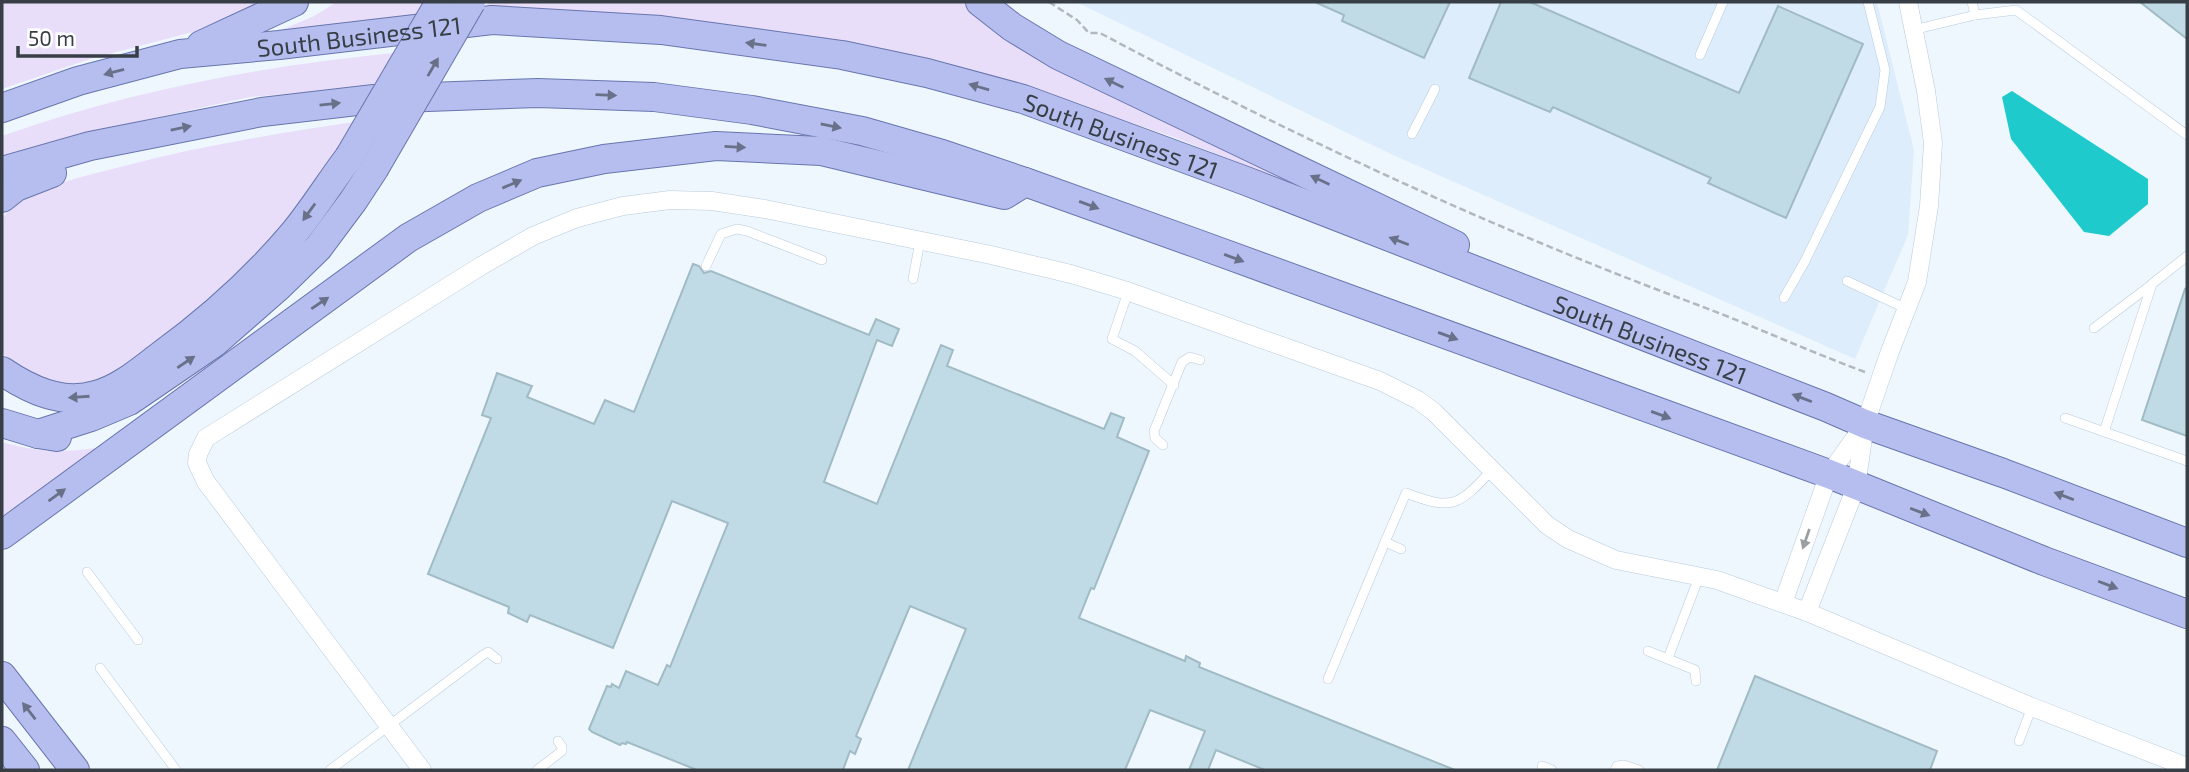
<svg xmlns="http://www.w3.org/2000/svg" width="2189" height="772" viewBox="0 0 2189 772" font-family="'Exo 2',sans-serif">
	<style>
		.built { fill: #deedfb }
		.grass { fill: #e8defa }
		.water { fill: #1fcacc }
		.building { fill: #c0dbe5; stroke: #a1bbc5; stroke-width: 2 }
		.lines { fill: none; stroke-linecap: round; stroke-linejoin: round }
		.service-casing { stroke: #b8cadc; stroke-width: 10 }
		.minor-casing { stroke: #b8cadc; stroke-width: 19 }
		.primary-casing { stroke: #6875ad; stroke-width: 30 }
		.path { stroke: #b1b8bf; stroke-width: 2.5; stroke-dasharray: 7 3.5; stroke-linecap: butt }
		.service { stroke: #fff; stroke-width: 9 }
		.minor { stroke: #fff; stroke-width: 18 }
		.primary { stroke: #b5beef; stroke-width: 28 }
		.primary-bridge-casing { stroke: #6875ad; stroke-width: 30; stroke-linecap: butt }
		.primary-bridge { stroke: #b5beef; stroke-width: 28 }
		.oneway { fill: #697189 }
		.oneway2 { fill: #9b9ea2 }
		.labels { text-anchor: middle; dominant-baseline: central; stroke-width: 6; stroke-linejoin: round; paint-order: stroke }
		.street-label { font-size: 24px; fill: #373e45; stroke: #fff }
	</style>
	<rect width="100%" height="100%" fill="#eff7fe"/>
	<path class="built" d="M1076,2H1877L1914,150L1908,235L1855,359L1393,155Z"/>
	<g class="grass">
		<path d="M2,2H282L242,19L90,59L2,89Z"/>
		<path d="M337,2H434L425,15L263,38L314,16Z"/>
		<path d="M489,2H972L1318,194L1176,138L1023,86L938,60L818,38L486,7Z"/>
		<path d="M403,52L386,83L346,89L250,97L122,125L2,158V136C131,90 267,65 403,52Z"/>
		<path d="M367,120L297,225L116,382L65,389L16,370L2,352V218C11,209 20,200 31,195C60,181 93,174 124,166C204,145 285,132 367,120Z"/>
		<path d="M2,442C47,455 74,452 120,444L2,521Z"/>
	</g>
	<path class="water" d="M2012,91L2148,179V204L2109,236L2084,232L2011,139L2002,97Z"/>
	<g class="building">
		<path d="M1315,2H1450L1424,58L1342,21L1344,15Z"/>
		<path d="M1501,2H1530L1739,93L1778,6L1863,44L1786,218L1708,183L1711,178L1553,107L1550,112L1469,78Z"/>
		<path d="M2140,2H2187V39Z"/>
		<path d="M693,264L699,266L704,273L711,271L869,335L876,319L899,329L892,346L877,340L824,482L877,504L941,345L953,350L947,366L1104,429L1111,413L1124,418L1117,437L1149,451L1094,589L1091,588L1079,618L1185,661L1186,656L1200,663L1199,667L1455,770H1265L1216,750L1208,770H1189L1205,731L1150,710L1125,770H908L966,629L910,606L856,736L861,739L855,754L850,751L843,770H697L627,742L626,744L622,743L620,745L592,732L589,729L607,686L611,687L612,684L619,688L626,671L658,685L667,665L670,667L728,523L672,501L613,648L530,615L527,622L508,613L509,607L428,574L491,418L482,415L497,373L532,386L527,397L594,424L605,400L634,412Z"/>
		<path d="M2185,289L2187,290V436L2142,420Z"/>
		<path d="M1755,676L1937,751L1930,770H1717Z"/>
	</g>
	<g class="lines">
		<defs>
			<g id="service">
				<path d="M1972,2L1975,15"/>
				<path d="M1913,30L1975,15L2016,10L2187,135"/>
				<path d="M1700,55L1723,2"/>
				<path d="M1412,134L1435,89"/>
				<path d="M706,266L721,234L737,229L747,231L822,260"/>
				<path d="M913,279L920,241"/>
				<path d="M1847,281L1907,309"/>
				<path d="M1128,292L1112,339L1135,351L1174,385"/>
				<path d="M1784,298L1805,261L1880,107L1885,70L1868,2"/>
				<path d="M2094,328L2151,285"/>
				<path d="M2065,418L2187,461"/>
				<path d="M2104,432L2152,284L2187,256"/>
				<path d="M1163,445L1155,438L1154,431L1182,362L1190,357L1200,360"/>
				<path d="M1401,549L1385,542L1406,493C1453,511 1458,506 1492,470"/>
				<path d="M87,572L138,640"/>
				<path d="M1648,651L1695,670L1696,681"/>
				<path d="M1668,658L1699,577"/>
				<path d="M100,668L176,770"/>
				<path d="M1328,679L1385,542"/>
				<path d="M2019,741L2032,707"/>
				<path d="M1542,766L1552,770"/>
				<path d="M330,770L483,655L488,652L497,659"/>
				<path d="M537,770L562,751V747L558,741"/>
				<path d="M1615,770L1617,766L1624,765L1639,770"/>
			</g>
			<g id="minor">
				<path d="M1783,603L1829,474L1863,427"/>
				<path d="M1807,612L1856,487L1865,424L1889,354L1917,282L1929,206L1933,143L1926,91L1908,2"/>
				<path d="M422,770L206,482L197,463L198,454L206,438L481,266L533,236L577,218L623,206L670,200L712,201L765,209L991,255L1071,274L1124,290L1380,381L1418,400L1434,412L1547,525L1568,539L1616,560L1717,580L1807,612L2032,707L2187,767"/>
			</g>
			<g id="primary">
				<path d="M980,2L1012,27L1058,55L1455,245"/>
				<path d="M201,45L294,2"/>
				<path id="s1" d="M2,108L78,81L180,54L279,45L492,20L661,30L842,55L927,73L1023,99L1246,181L1826,407L1865,424L2003,473L2187,543"/>
				<path d="M2,171L90,146L262,112L374,99L538,93L654,97L752,110L862,131L942,154L1025,182L1198,244L1829,474L2044,561L2187,614"/>
				<path d="M2,198L16,187L52,173"/>
				<path d="M2,371C30,390 62,405 96,395C121,388 140,371 160,356C208,321 254,280 293,234C313,210 330,182 349,157"/>
				<path d="M2,423L38,434L57,437"/>
				<path d="M38,434L91,417L129,401L214,343L278,287L318,248L353,201L374,169"/>
				<path d="M2,535L408,238L478,198L537,173L604,159L716,146L821,151L1004,195L1025,182"/>
				<path d="M2,676L75,770"/>
				<path d="M2,741L25,770"/>
			</g>
		</defs>
		<use href="#service" class="service-casing"/>
		<use href="#minor" class="minor-casing"/>
		<use href="#primary" class="primary-casing"/>
		<path class="path" d="M1049,2L1077,20L1089,33H1100C1293,136 1493,229 1698,305C1754,326 1808,351 1865,372"/>
		<use href="#service" class="service"/>
		<use href="#minor" class="minor"/>
		<use href="#primary" class="primary"/>
		<defs>
			<g id="primary-bridge">
				<path d="M349,157L440,2"/>
				<path d="M374,169L471,2"/>
			</g>
		</defs>
		<use href="#primary-bridge" class="primary-bridge-casing"/>
		<use href="#primary-bridge" class="primary-bridge"/>
	</g>
	<defs><path id="oneway-solid" d="M-6-.8H1V-3.2L6.5 0L1 3.2V.8H-6Z" transform="scale(1.75)"/></defs>
	<g class="oneway">
		<use href="#oneway-solid" transform="translate(756 44) rotate(-172)"/>
		<use href="#oneway-solid" transform="translate(433 67) rotate(-60)"/>
		<use href="#oneway-solid" transform="translate(114 72) rotate(165)"/>
		<use href="#oneway-solid" transform="translate(1114 83) rotate(-154)"/>
		<use href="#oneway-solid" transform="translate(979 87) rotate(-164)"/>
		<use href="#oneway-solid" transform="translate(606 95) rotate(2)"/>
		<use href="#oneway-solid" transform="translate(330 104) rotate(-6)"/>
		<use href="#oneway-solid" transform="translate(831 126) rotate(11)"/>
		<use href="#oneway-solid" transform="translate(181 128) rotate(-11)"/>
		<use href="#oneway-solid" transform="translate(735 147) rotate(3)"/>
		<use href="#oneway-solid" transform="translate(1320 180) rotate(-155)"/>
		<use href="#oneway-solid" transform="translate(512 184) rotate(-23)"/>
		<use href="#oneway-solid" transform="translate(1089 205) rotate(20)"/>
		<use href="#oneway-solid" transform="translate(309 212) rotate(126)"/>
		<use href="#oneway-solid" transform="translate(1399 241) rotate(-159)"/>
		<use href="#oneway-solid" transform="translate(1234 258) rotate(20)"/>
		<use href="#oneway-solid" transform="translate(320 303) rotate(-34)"/>
		<use href="#oneway-solid" transform="translate(1448 336) rotate(20)"/>
		<use href="#oneway-solid" transform="translate(186 362) rotate(-34)"/>
		<use href="#oneway-solid" transform="translate(79 397) rotate(176)"/>
		<use href="#oneway-solid" transform="translate(1802 398) rotate(-159)"/>
		<use href="#oneway-solid" transform="translate(1661 415) rotate(20)"/>
		<use href="#oneway-solid" transform="translate(57 495) rotate(-36)"/>
		<use href="#oneway-solid" transform="translate(2064 496) rotate(-159)"/>
		<use href="#oneway-solid" transform="translate(1920 512) rotate(21)"/>
		<use href="#oneway-solid" transform="translate(2108 585) rotate(21)"/>
		<use href="#oneway-solid" transform="translate(29 711) rotate(-128)"/>
	</g>
	<use class="oneway2" href="#oneway-solid" transform="translate(1806 539) rotate(109)"/>
	<g class="labels">
		<g class="street-label">
			<text stroke="none"><textPath href="#s1" startOffset="366">South Business 121</textPath></text>
			<text stroke="none"><textPath href="#s1" startOffset="1143">South Business 121</textPath></text>
			<text stroke="none"><textPath href="#s1" startOffset="1710">South Business 121</textPath></text>
		</g>
	</g>
	<rect width="2189" height="772" fill="none" stroke="#373e45" stroke-width="7"/>
	<path d="M18 46v10h119v-10" fill="none" stroke="#373e45" stroke-width="3.5"/>
	<text x="28" y="46" font-size="21" fill="#373e45" stroke="#ffffff" stroke-width="5" paint-order="stroke">50 m</text>
</svg>
